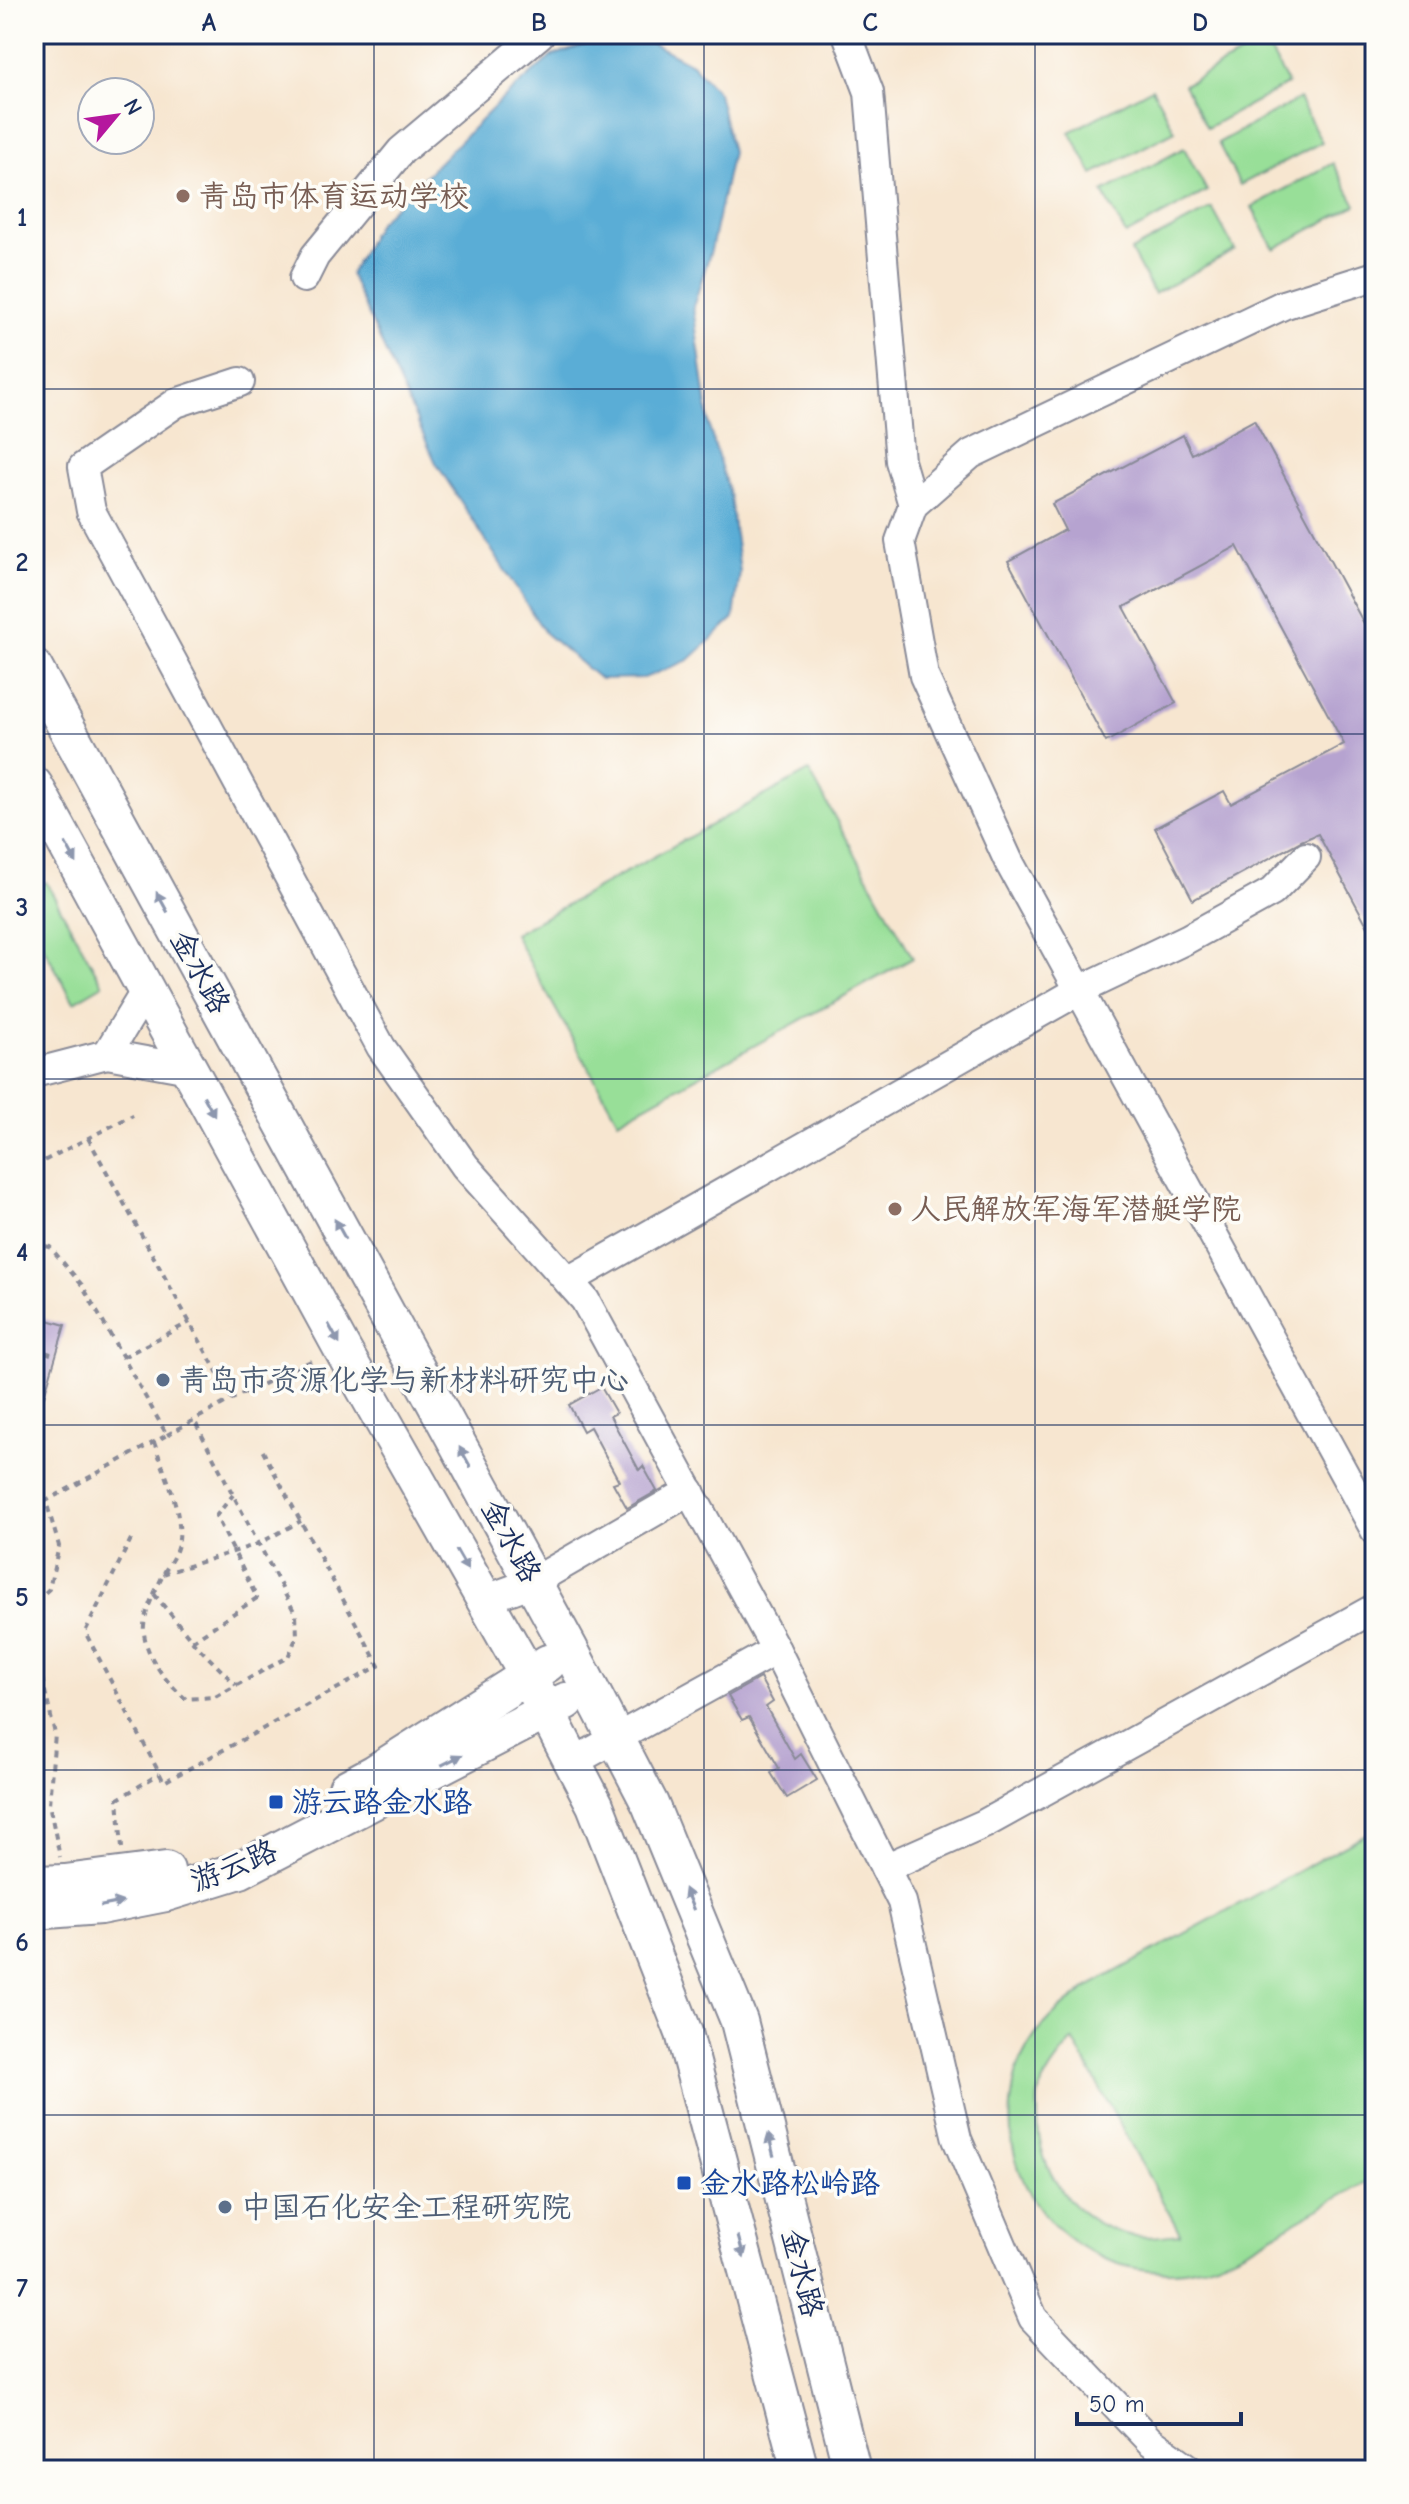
<svg xmlns="http://www.w3.org/2000/svg" width="1409" height="2504" viewBox="0 0 1409 2504" font-family="'Comic Neue','LXGW WenKai TC',sans-serif">
	<style>
		.green { fill: #98df98; stroke: #5a877b; stroke-width: 2; fill-rule: evenodd }
		.water { fill: #5aadd6; stroke: #3a6e9a; stroke-width: 2 }
		.building { fill: #b6a3d0 }
		.lines { fill: none; stroke-linecap: round; stroke-linejoin: round }
		.minor-casing { stroke: #898a97; stroke-width: 32 }
		.major-casing { stroke: #898a97; stroke-width: 40 }
		.path { stroke: #898a97; stroke-width: 4; stroke-dasharray: 6 6; stroke-linecap: butt }
		.minor { stroke: #fff; stroke-width: 28 }
		.major { stroke: #fff; stroke-width: 36 }
		.oneway { fill: #8d97ae }
		.grid { fill: none; stroke: #1b2f5e; stroke-width: 2; stroke-opacity: 0.55 }
		.education-dot { fill: #8d6e63; stroke: #fdfcf7; stroke-width: 3 }
		.service-dot { fill: #5c6f8a; stroke: #fdfcf7; stroke-width: 3 }
		.transit-dot { fill: #1a4fb4; stroke: #fdfcf7; stroke-width: 3 }
		.labels { text-anchor: middle; dominant-baseline: central; stroke-width: 7; stroke-linejoin: round; paint-order: stroke }
		.education-label { font-size: 30px; fill: #785e54; stroke: #fdfcf7; text-anchor: start }
		.street-label { font-size: 30px; fill: #1b2f5e; stroke: #fdfcf7 }
		.service-label { font-size: 30px; fill: #4e5e75; stroke: #fdfcf7; text-anchor: start }
		.transit-label { font-size: 30px; fill: #164399; stroke: #fdfcf7; text-anchor: start }
		.neatline { fill: none; stroke: #1b2f5e; stroke-width: 3 }
		.grid-label { font-size: 26px; text-anchor: middle; font-weight: bold; fill: #1b2f5e }
	</style>
	<rect width="100%" height="100%" fill="#fdfcf7"/>
	<filter id="ink" filterUnits="userSpaceOnUse"><feTurbulence type="fractalNoise" baseFrequency=".0125" numOctaves="2"/><feDisplacementMap in="SourceGraphic" scale="16" xChannelSelector="R" yChannelSelector="G"/><feConvolveMatrix kernelMatrix="1 2 1 2 8 2 1 2 1" color-interpolation-filters="sRGB"/></filter>
	<filter id="wash" filterUnits="userSpaceOnUse"><feTurbulence type="fractalNoise" baseFrequency=".006" numOctaves="4" result="noise"/><feDisplacementMap in="SourceGraphic" scale="32" xChannelSelector="R" yChannelSelector="G"/><feGaussianBlur stdDeviation="1.8" result="paint"/><feColorMatrix in="noise" values="0 0 0 0 0 0 0 0 0 0 0 0 0 0 0 0 0 1.4 0 .05"/><feComposite in="paint" operator="in"/></filter>
	<g filter="url(#wash)">
		<rect width="100%" height="100%" fill="#f7e6d0"/>
		<g class="green">
			<path d="M1265,41L1288,84L1207,128L1184,85Z"/>
			<path d="M1152,88L1175,131L1093,174L1070,132Z"/>
			<path d="M1299,99L1322,142L1240,185L1218,143Z"/>
			<path d="M1184,148L1207,191L1126,235L1103,192Z"/>
			<path d="M1333,163L1356,205L1274,249L1252,207Z"/>
			<path d="M1212,208L1235,250L1154,294L1131,251Z"/>
			<path d="M809,771L913,958L618,1121L514,934Z"/>
			<path d="M46,882L103,985L74,1002L34,930V888Z"/>
			<path d="M1375,1829V2177C1348,2192 1322,2207 1295,2222C1256,2245 1218,2269 1172,2271C1078,2274 1003,2199 1011,2105C1013,2089 1015,2073 1022,2058C1037,2024 1064,2005 1093,1984ZM1073,2040L1180,2233V2234C1162,2236 1143,2239 1125,2234C1072,2220 1037,2170 1038,2116C1038,2110 1037,2103 1038,2097C1043,2075 1059,2057 1073,2040Z"/>
		</g>
		<path class="water" d="M644,39L692,64L718,93L732,152L711,250L693,307L710,430L730,497L740,572L734,618L689,660L644,678L600,679L545,633L436,463L350,274L378,223L498,103L552,56L591,43Z"/>
		<g id="blocks">
			<g class="building">
				<path d="M1254,420L1375,644V940L1318,834L1301,841L1193,900L1155,828L1224,791L1231,804L1344,744L1237,546L1124,607L1176,703L1106,742L1008,561L1065,530L1052,504L1183,435L1192,454Z"/>
				<path d="M34,1316L65,1325L39,1413L34,1412Z"/>
				<path d="M601,1387L616,1413L610,1416L639,1470L643,1466L657,1491L627,1508L613,1483L619,1481L590,1427L583,1431L569,1405Z"/>
				<path d="M760,1678L773,1702L766,1707L795,1759L801,1754L817,1780L787,1798L771,1773L779,1768L749,1717L742,1720L728,1696Z"/>
			</g>
		</g>
	</g>
	<g filter="url(#ink)">
		<use href="#blocks" fill-opacity="0" stroke="#898a97" stroke-width="2"/>
		<g class="lines">
			<defs>
				<g id="minor">
					<path d="M847,34L869,92L900,461L913,505"/>
					<path d="M1375,276L1283,305L971,454L913,505L900,541L924,676L1009,862L1375,1530"/>
					<path d="M304,278L315,256L401,151L540,34"/>
					<path d="M240,382L176,403L83,467L91,511L381,1047L465,1166L585,1300L776,1650L902,1902L957,2139L1033,2318L1150,2441L1191,2470"/>
					<path d="M146,990L107,1054L189,1069"/>
					<path d="M34,1073L107,1054"/>
					<path d="M568,1281L1080,990L1187,939L1272,892L1306,857"/>
					<path d="M484,1600L533,1582L690,1491"/>
					<path d="M573,1762L776,1650"/>
					<path d="M885,1868L984,1824L1375,1608"/>
				</g>
				<g id="major">
					<path d="M34,668L569,1648L650,1804L739,2021L852,2470"/>
					<path d="M34,785L341,1347L528,1676L595,1805L684,2033L800,2470"/>
					<path d="M347,1788L375,1773L548,1663"/>
					<path d="M34,1884L65,1883L166,1870"/>
					<path d="M34,1911L100,1906L166,1893L240,1870L566,1701"/>
				</g>
			</defs>
			<use href="#minor" class="minor-casing"/>
			<use href="#major" class="major-casing"/>
			<g class="path">
				<path d="M88,1138L232,1399"/>
				<path d="M34,1166L133,1115"/>
				<path d="M34,1244L50,1247L82,1285L167,1435L46,1501"/>
				<path d="M34,1349L51,1354"/>
				<path d="M123,1357L190,1322"/>
				<path d="M167,1435L232,1399L315,1359"/>
				<path d="M154,1442C163,1470 187,1519 177,1548C174,1558 167,1566 163,1575C155,1592 142,1615 144,1633C147,1659 167,1683 186,1699L215,1697L288,1657L297,1636L296,1615L194,1420"/>
				<path d="M34,1488L46,1501L59,1546L49,1589L34,1603"/>
				<path d="M131,1539L85,1632L164,1782L379,1666L260,1446"/>
				<path d="M163,1574L258,1544L301,1521"/>
				<path d="M154,1594L195,1644L236,1685"/>
				<path d="M192,1641L257,1598L216,1516L233,1495"/>
				<path d="M34,1644L55,1734L49,1804L60,1857"/>
				<path d="M122,1848L118,1799L159,1774"/>
			</g>
			<use href="#minor" class="minor"/>
			<use href="#major" class="major"/>
		</g>
		<defs><path id="oneway-solid" d="M-6-.8H1V-3.2L6.5 0L1 3.2V.8H-6Z" transform="scale(2)"/></defs>
		<g class="oneway">
			<use href="#oneway-solid" transform="translate(71 853) rotate(61)"/>
			<use href="#oneway-solid" transform="translate(162 902) rotate(-119)"/>
			<use href="#oneway-solid" transform="translate(209 1106) rotate(62)"/>
			<use href="#oneway-solid" transform="translate(340 1229) rotate(-119)"/>
			<use href="#oneway-solid" transform="translate(334 1334) rotate(61)"/>
			<use href="#oneway-solid" transform="translate(465 1457) rotate(-119)"/>
			<use href="#oneway-solid" transform="translate(462 1560) rotate(60)"/>
			<use href="#oneway-solid" transform="translate(452 1760) rotate(-27)"/>
			<use href="#oneway-solid" transform="translate(689 1899) rotate(-113)"/>
			<use href="#oneway-solid" transform="translate(112 1904) rotate(-11)"/>
			<use href="#oneway-solid" transform="translate(771 2145) rotate(-104)"/>
			<use href="#oneway-solid" transform="translate(741 2247) rotate(75)"/>
		</g>
	</g>
	<path class="grid" d="M374,34V2470M704,34V2470M1035,34V2470M34,389H1375M34,734H1375M34,1079H1375M34,1425H1375M34,1770H1375M34,2115H1375"/>
	<g class="education-dot">
		<circle cx="183" cy="196" r="8"/>
		<circle cx="895" cy="1209" r="8"/>
	</g>
	<g class="service-dot">
		<circle cx="163" cy="1380" r="8"/>
		<circle cx="225" cy="2207" r="8"/>
	</g>
	<g class="transit-dot">
		<rect x="268" y="1794" width="16" height="16" rx="4"/>
		<rect x="676" y="2175" width="16" height="16" rx="4"/>
	</g>
	<g class="labels">
		<g class="education-label">
			<text x="199" y="196">青岛市体育运动学校</text>
			<text x="911" y="1209">人民解放军海军潜艇学院</text>
		</g>
		<g class="street-label">
			<text transform="translate(200 972) rotate(61)">金水路</text>
			<text transform="translate(511 1541) rotate(61)">金水路</text>
			<text transform="translate(234 1866) rotate(-22)">游云路</text>
			<text transform="translate(802 2273) rotate(76)">金水路</text>
		</g>
		<g class="service-label">
			<text x="179" y="1380">青岛市资源化学与新材料研究中心</text>
			<text x="241" y="2207">中国石化安全工程研究院</text>
		</g>
		<g class="transit-label">
			<text x="292" y="1802">游云路金水路</text>
			<text x="700" y="2183">金水路松岭路</text>
		</g>
	</g>
	<rect width="1409" height="2504" fill="none" stroke="#fdfcf7" stroke-width="88"/>
	<g transform="translate(116 116) rotate(61)"><circle r="38" fill="#fdfcf7" stroke="#a3aaba" stroke-width="2"/>
	<path d="M0-6L14 30L0 20L-14 30Z" fill="#b5179e"/>
	<text y="-12" font-size="22" font-weight="bold" text-anchor="middle" fill="#1b2f5e">N</text>
	</g>
	<path d="M1077 2412v12h164v-12" fill="none" stroke="#1b2f5e" stroke-width="4"/>
	<text x="1089" y="2412" font-size="24" fill="#1b2f5e" stroke="#fdfcf7" stroke-width="6" paint-order="stroke">50 m</text>
	<rect x="44" y="44" width="1321" height="2416" class="neatline"/>
	<g class="grid-label">
		<text x="209" y="31">A</text>
		<text x="539" y="31">B</text>
		<text x="870" y="31">C</text>
		<text x="1200" y="31">D</text>
		<text x="22" y="226">1</text>
		<text x="22" y="571">2</text>
		<text x="22" y="916">3</text>
		<text x="22" y="1261">4</text>
		<text x="22" y="1606">5</text>
		<text x="22" y="1951">6</text>
		<text x="22" y="2297">7</text>
	</g>
</svg>
